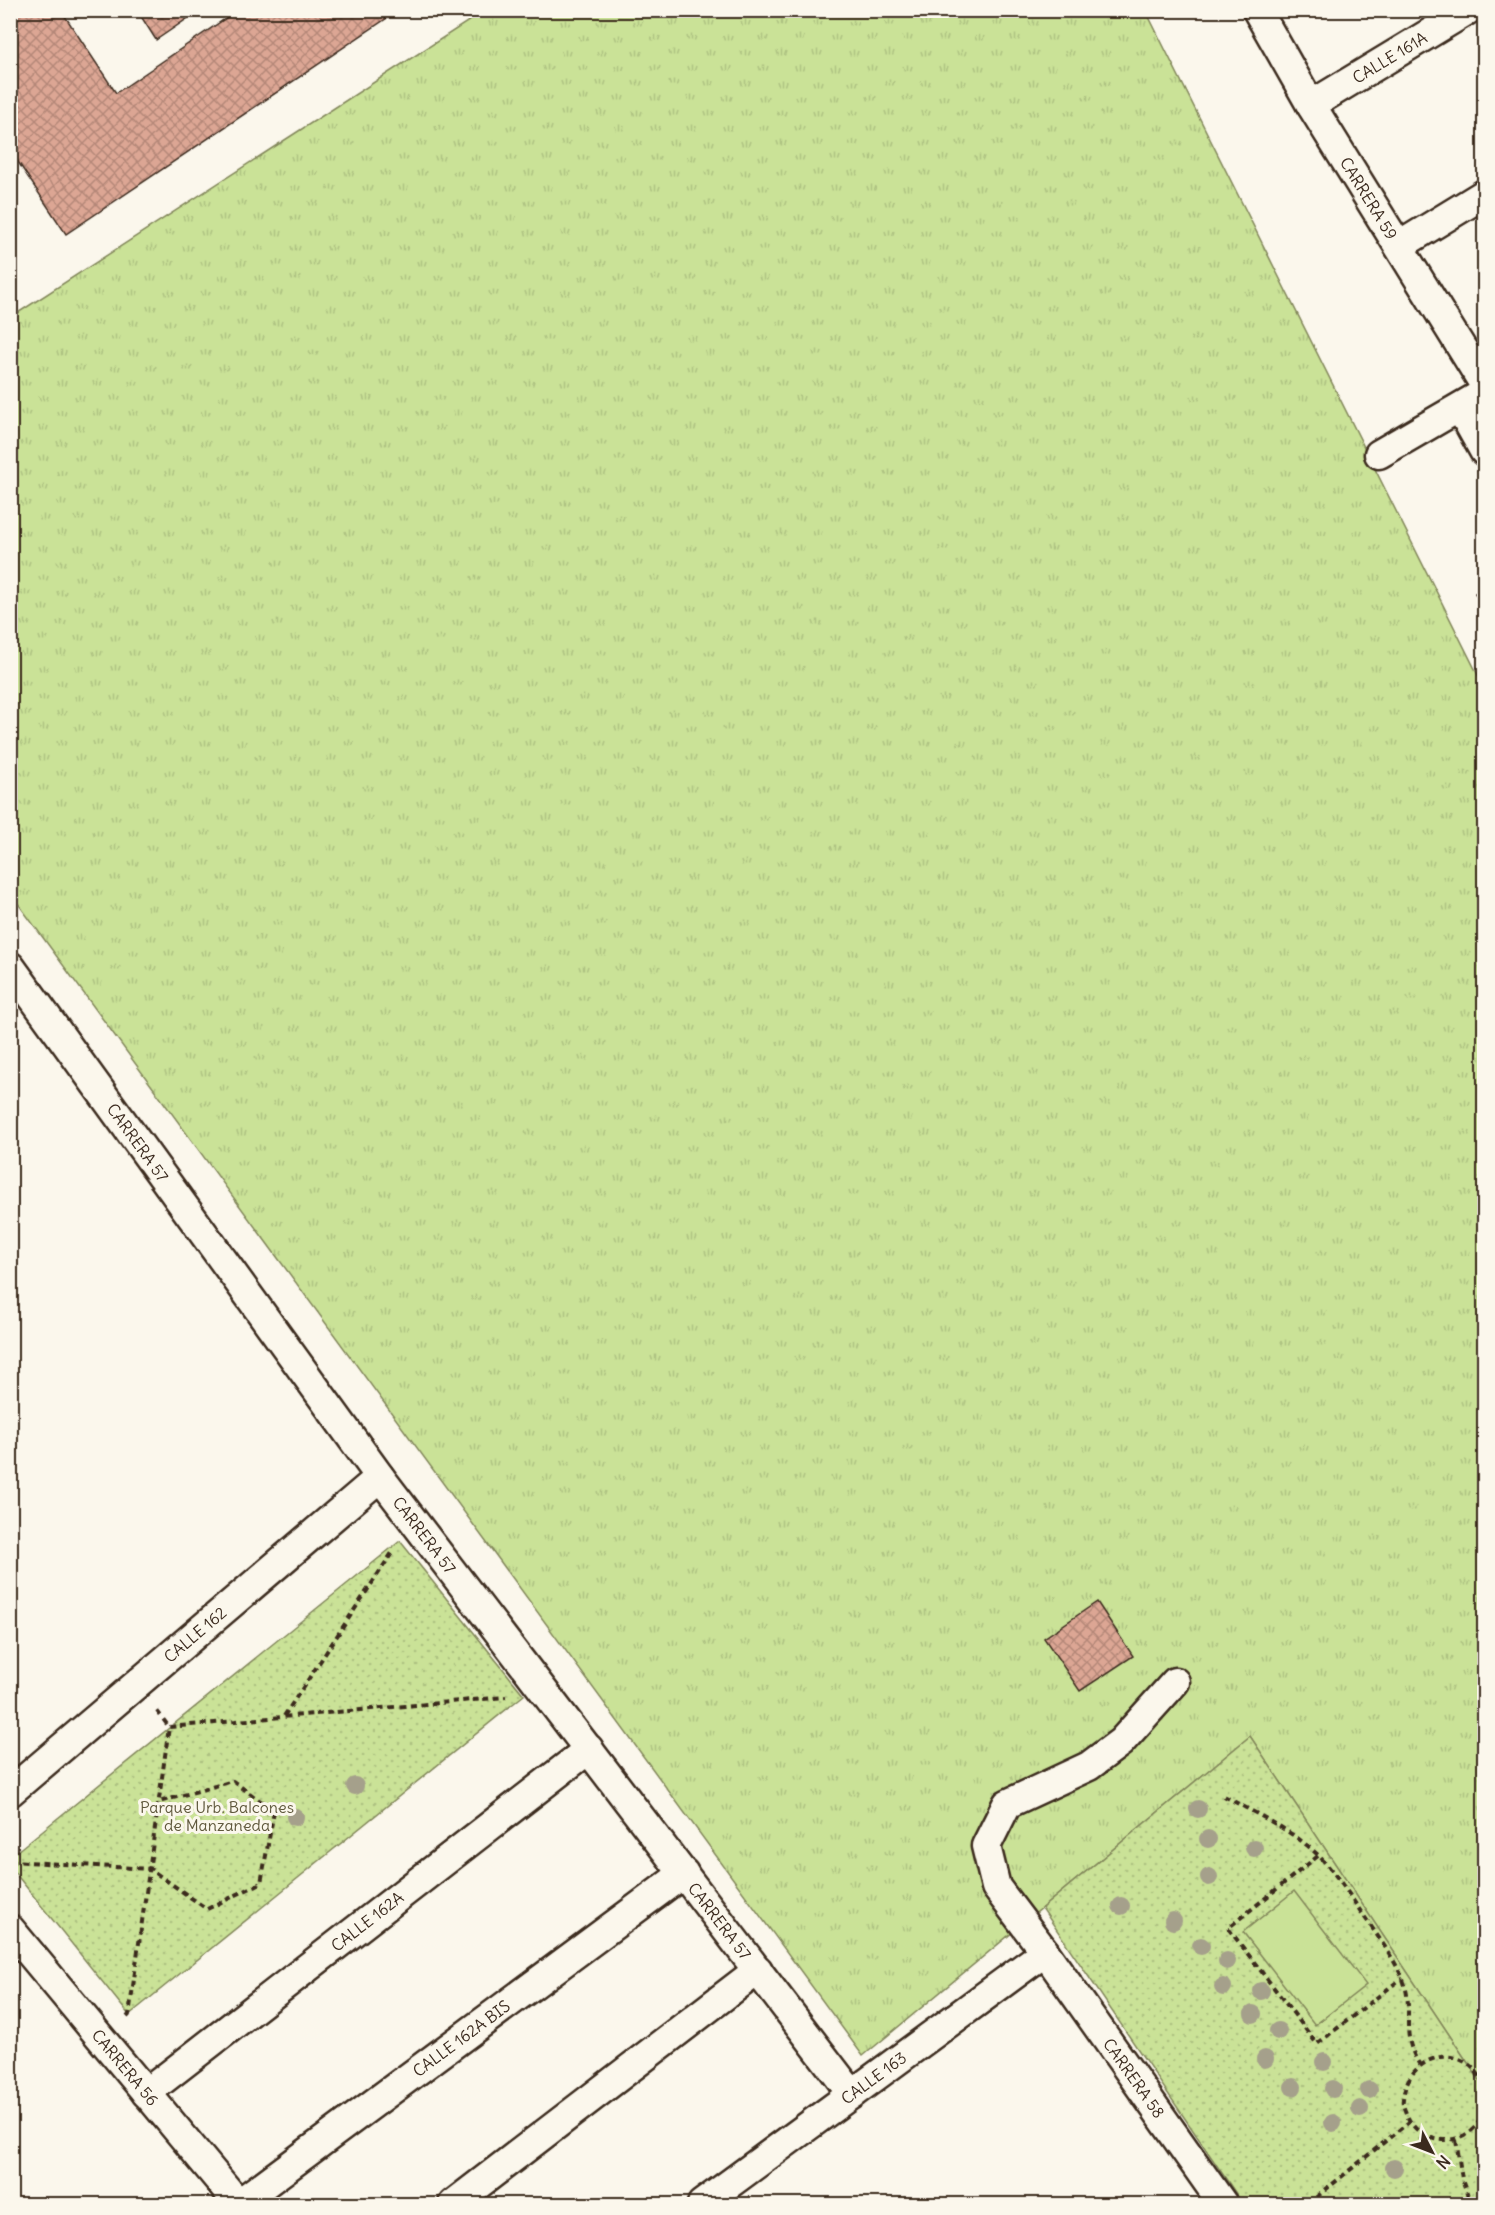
<svg xmlns="http://www.w3.org/2000/svg" width="1495" height="2215" viewBox="0 0 1495 2215" font-family="Delius,sans-serif">
	<style>
		.grass { fill: url(#grass-tufts); stroke: #82865a; stroke-width: 1.5 }
		.park { fill: url(#park-dots); stroke: #82865a; stroke-width: 1.5 }
		.pitch { fill: #cae297; stroke: #82865a; stroke-width: 1.5 }
		.building { fill: url(#building-cross-hatch); stroke: #3b2a1e; stroke-width: 1.5 }
		.lines { fill: none; stroke-linecap: round; stroke-linejoin: round }
		.street-casing { stroke: #3b2a1e; stroke-width: 33 }
		.path { stroke: #3b2a1e; stroke-width: 4; stroke-dasharray: 6 4.5; stroke-linecap: butt }
		.street { stroke: #fbf7ec; stroke-width: 28 }
		.tree { fill: #a5a08b }
		.labels { text-anchor: middle; dominant-baseline: central; stroke-width: 6; stroke-linejoin: round; paint-order: stroke }
		.street-label { font-size: 16px; fill: #3b2a1e; stroke: #fbf7ec }
		.park-label { font-size: 16px; fill: #5f583c; stroke: #fbf7ec }
	</style>
	<defs>
		<pattern id="grass-tufts" width="24" height="20" patternUnits="userSpaceOnUse" patternTransform="scale(1.5)"><rect width="24" height="20" fill="#cae297"/><path d="M3 7l-1-3M5 7V3M7 7l1-3M15 17l-1-3M17 17v-4M19 17l1-3" fill="none" stroke="#aec282"/></pattern>
		<pattern id="park-dots" width="8" height="8" patternUnits="userSpaceOnUse" patternTransform="scale(1.5)"><rect width="8" height="8" fill="#cae297"/><path d="M2 2h.1M6 6h.1" fill="none" stroke="#aec282" stroke-width="1.8" stroke-linecap="round"/></pattern>
		<pattern id="building-cross-hatch" width="8" height="8" patternUnits="userSpaceOnUse" patternTransform="scale(1.5)"><rect width="8" height="8" fill="#dca694"/><path d="M0 0l8 8M0 8l8-8" fill="none" stroke="#b48778"/></pattern>
	</defs>
	<rect width="100%" height="100%" fill="#fbf7ec"/>
	<filter id="ink" filterUnits="userSpaceOnUse"><feTurbulence type="fractalNoise" baseFrequency=".0167" numOctaves="2"/><feDisplacementMap in="SourceGraphic" scale="12" xChannelSelector="R" yChannelSelector="G"/><feConvolveMatrix kernelMatrix="1 2 1 2 8 2 1 2 1" color-interpolation-filters="sRGB"/></filter>
	<g filter="url(#ink)">
		<path class="grass" d="M484,11H1146L1484,687V2087L1250,1736L863,2056L11,894L10,318Z"/>
		<g class="park">
			<path d="M400,1541L524,1695L129,2015L11,1868V1856Z"/>
			<path d="M1250,1736L1484,2087V2204H1243L1042,1908Z"/>
		</g>
		<path class="pitch" d="M1294,1891L1366,1985L1315,2025L1243,1932Z"/>
		<g class="building">
			<path d="M16,10H61L116,93L238,10H399L66,234L10,150V14Z"/>
			<path d="M137,10H200L156,40Z"/>
			<path d="M1484,588V611L1475,593Z"/>
			<path d="M1097,1602L1133,1656L1080,1691L1044,1638Z"/>
		</g>
		<g class="lines">
			<defs>
				<g id="street">
					<path id="s1" d="M1257,10L1311,105L1484,384"/>
					<path id="s2" d="M1311,105L1468,10"/>
					<path d="M1399,246L1484,194"/>
					<path d="M1460,408L1484,451"/>
					<path d="M1379,454L1484,393"/>
					<path id="s3" d="M10,966L380,1477L852,2094"/>
					<path id="s4" d="M1175,1682L1121,1742L1089,1766L1007,1804L986,1846L996,1887L1045,1952L1223,2204"/>
					<path id="s5" d="M10,1792L380,1477"/>
					<path id="s6" d="M10,1929L239,2204"/>
					<path id="s7" d="M146,2093L589,1749"/>
					<path id="s8" d="M238,2204L684,1873"/>
					<path d="M453,2204L758,1970"/>
					<path id="s9" d="M702,2204L1045,1952"/>
				</g>
			</defs>
			<use href="#street" class="street-casing"/>
			<g class="path">
				<path d="M157,1711L169,1727"/>
				<path d="M284,1716L394,1550"/>
				<path d="M1224,1796C1256,1814 1293,1830 1320,1857C1338,1876 1351,1898 1366,1919C1379,1938 1393,1957 1402,1977C1416,2010 1398,2033 1420,2065"/>
				<path d="M1318,1856L1228,1928L1317,2044L1402,1978"/>
				<path d="M10,1861L150,1869L207,1909L261,1883L274,1811L233,1781L159,1802"/>
				<path d="M127,2017L129,2015L169,1727L506,1697"/>
				<path d="M1484,2086C1483,2081 1481,2078 1478,2074C1453,2040 1406,2060 1403,2099C1402,2104 1404,2108 1406,2113C1419,2150 1474,2149 1484,2110"/>
				<path d="M1456,2140L1462,2179L1471,2204"/>
				<path d="M1308,2204L1409,2122"/>
			</g>
			<use href="#street" class="street"/>
		</g>
		<g class="tree">
			<circle cx="355" cy="1786" r="9"/>
			<circle cx="1198" cy="1809" r="9"/>
			<circle cx="295" cy="1817" r="9"/>
			<circle cx="1208" cy="1839" r="9"/>
			<circle cx="1254" cy="1848" r="9"/>
			<circle cx="1209" cy="1877" r="9"/>
			<circle cx="1121" cy="1906" r="9"/>
			<circle cx="1173" cy="1921" r="9"/>
			<circle cx="1201" cy="1946" r="9"/>
			<circle cx="1227" cy="1961" r="9"/>
			<circle cx="1223" cy="1987" r="9"/>
			<circle cx="1261" cy="1991" r="9"/>
			<circle cx="1253" cy="2014" r="9"/>
			<circle cx="1278" cy="2031" r="9"/>
			<circle cx="1265" cy="2059" r="9"/>
			<circle cx="1324" cy="2062" r="9"/>
			<circle cx="1293" cy="2087" r="9"/>
			<circle cx="1333" cy="2089" r="9"/>
			<circle cx="1369" cy="2090" r="9"/>
			<circle cx="1360" cy="2109" r="9"/>
			<circle cx="1333" cy="2123" r="9"/>
			<circle cx="1394" cy="2168" r="9"/>
		</g>
	</g>
	<g class="labels">
		<g class="street-label">
			<text stroke="none"><textPath href="#s2" startOffset="92">CALLE 161A</textPath></text>
			<text stroke="none"><textPath href="#s1" startOffset="219">CARRERA 59</textPath></text>
			<text stroke="none"><textPath href="#s3" startOffset="218">CARRERA 57</textPath></text>
			<text stroke="none"><textPath href="#s3" startOffset="704">CARRERA 57</textPath></text>
			<text stroke="none"><textPath href="#s5" startOffset="243">CALLE 162</textPath></text>
			<text stroke="none"><textPath href="#s7" startOffset="280">CALLE 162A</textPath></text>
			<text stroke="none"><textPath href="#s3" startOffset="1190">CARRERA 57</textPath></text>
			<text stroke="none"><textPath href="#s8" startOffset="278">CALLE 162A BIS</textPath></text>
			<text stroke="none"><textPath href="#s6" startOffset="180">CARRERA 56</textPath></text>
			<text stroke="none"><textPath href="#s9" startOffset="213">CALLE 163</textPath></text>
			<text stroke="none"><textPath href="#s4" startOffset="536">CARRERA 58</textPath></text>
		</g>
		<g class="park-label">
			<text x="217" y="1807">Parque Urb. Balcones<tspan x="217" dy="18">de Manzaneda</tspan></text>
		</g>
	</g>
	<rect width="1495" height="2215" fill="none" stroke="#fbf7ec" stroke-width="36"/>
	<rect x="18" y="18" width="1459" height="2179" fill="none" stroke="#3b2a1e" stroke-width="2" filter="url(#ink)"/>
	<g transform="translate(1432 2152) rotate(132)" stroke="#fbf7ec" stroke-width="4.5" paint-order="stroke">
	<path d="M0-4.5L10 22L0 15L-10 22Z" fill="#3b2a1e"/>
	<text y="-9" font-size="16" font-weight="bold" text-anchor="middle" fill="#3b2a1e">N</text>
	</g>
</svg>
